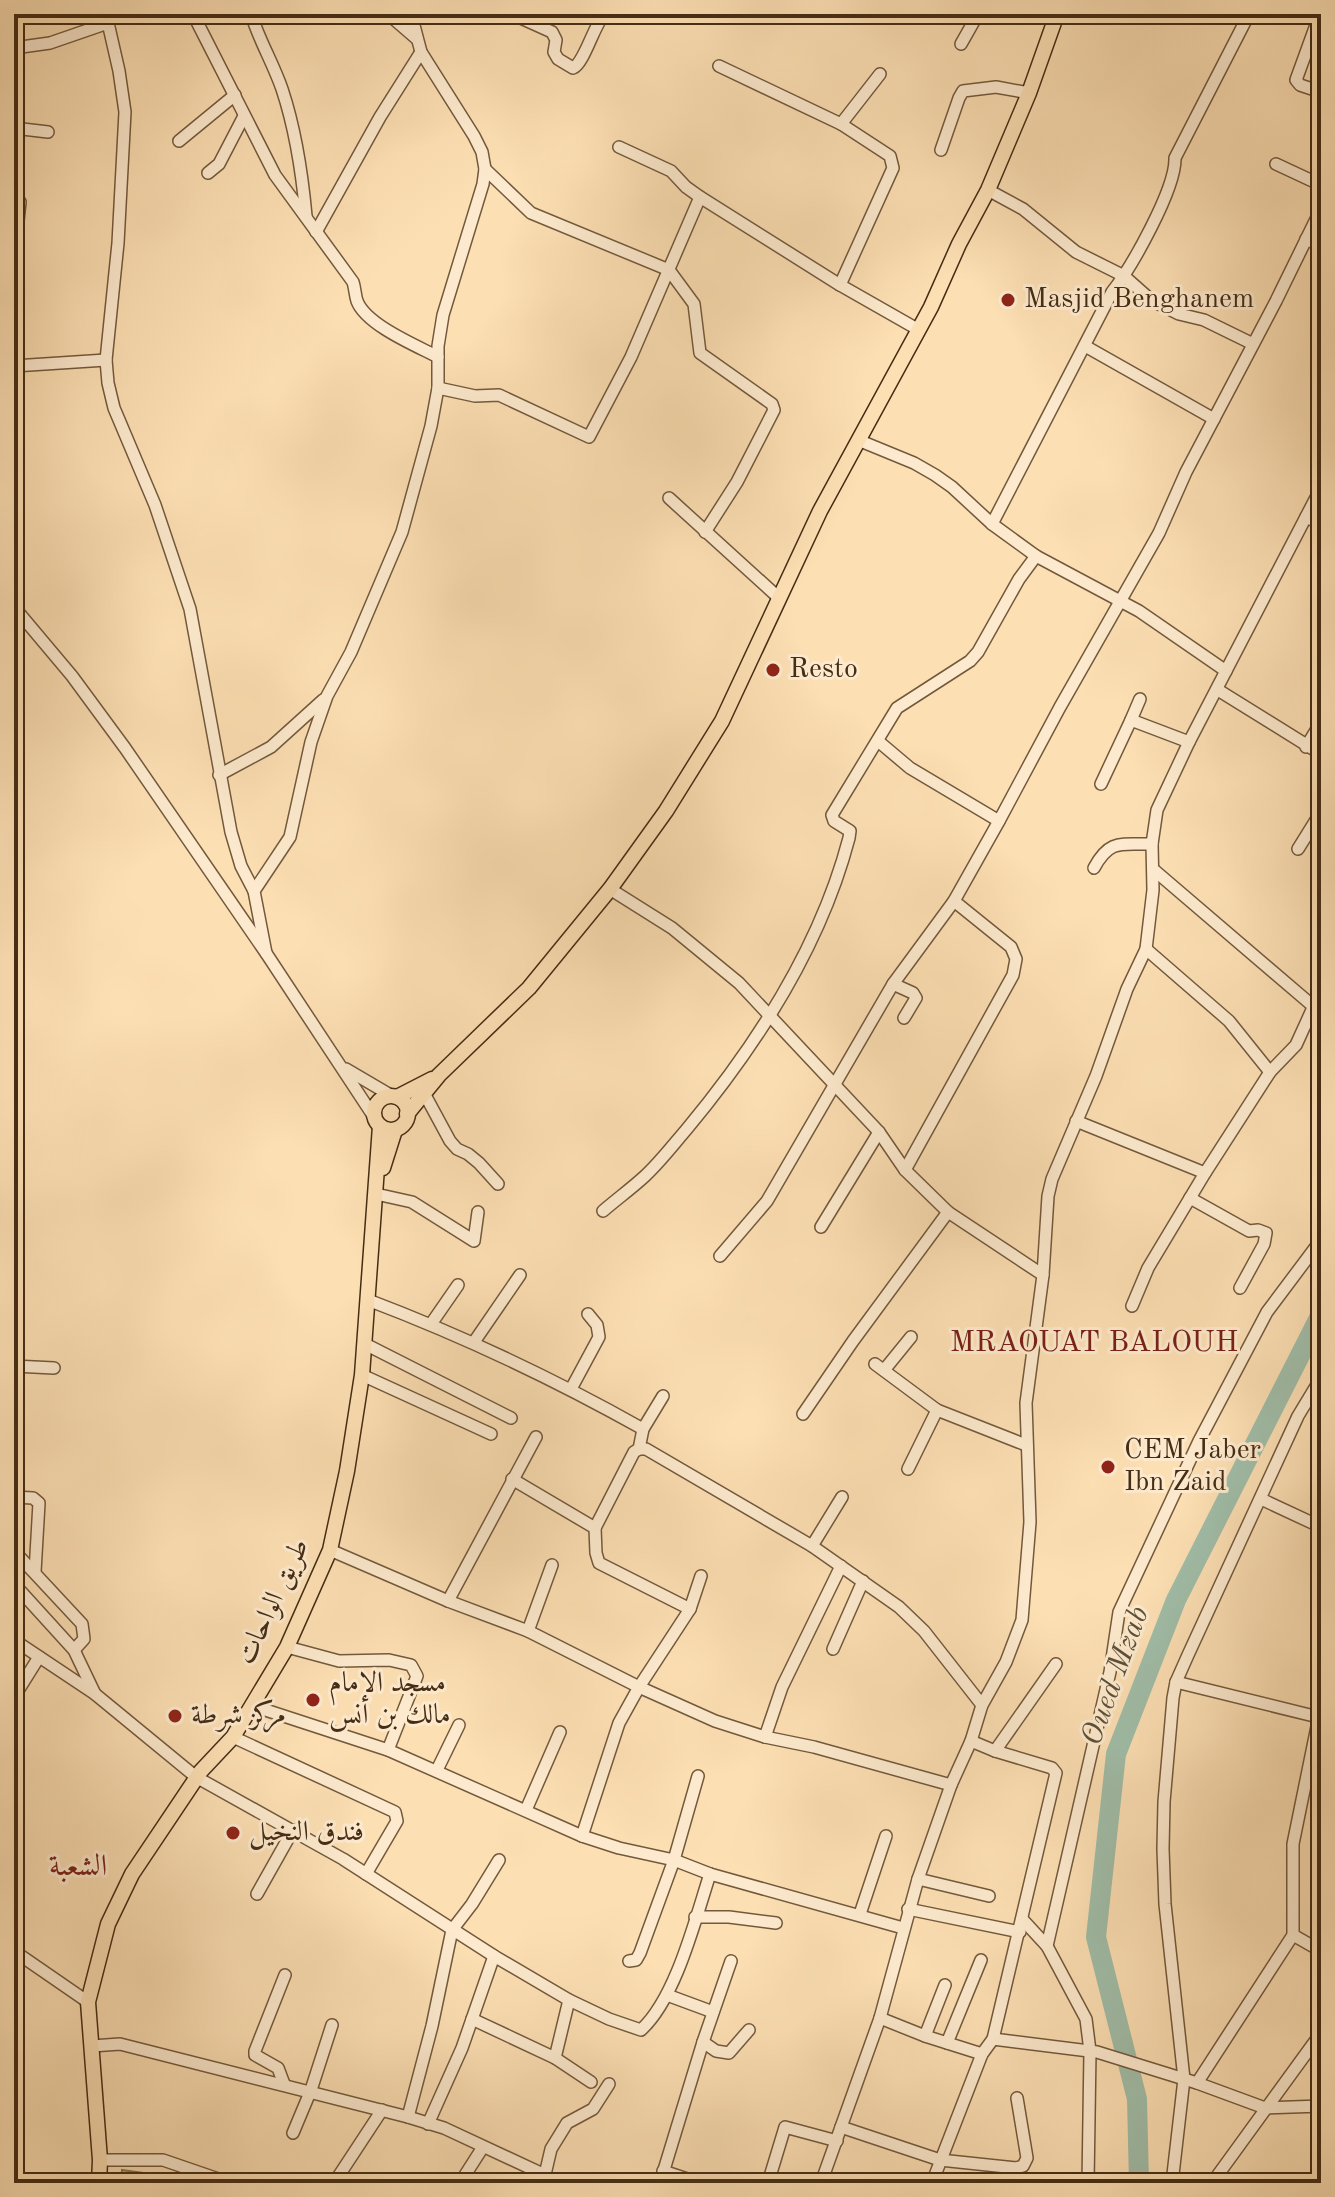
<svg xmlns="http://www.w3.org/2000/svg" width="1335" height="2197" viewBox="0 0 1335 2197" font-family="'Old Standard TT',Amiri,serif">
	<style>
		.green { fill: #bbc290; stroke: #807752; stroke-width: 2 }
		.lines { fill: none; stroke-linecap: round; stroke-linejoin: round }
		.river { stroke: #a0bda8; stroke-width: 20 }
		.minor-casing { stroke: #73593c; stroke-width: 14 }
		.major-casing { stroke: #452c14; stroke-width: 17 }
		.minor { stroke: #fdeace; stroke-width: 11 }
		.major { stroke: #fcdfb3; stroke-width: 14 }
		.poi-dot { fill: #8f2418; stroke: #fdeace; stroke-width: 3 }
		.labels { text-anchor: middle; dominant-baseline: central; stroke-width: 6; stroke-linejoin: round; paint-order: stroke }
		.poi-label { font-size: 28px; fill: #452c14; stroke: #fdeace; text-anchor: start }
		.street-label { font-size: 28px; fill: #452c14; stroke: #fdeace }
		.neighbourhood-label { font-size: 30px; fill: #7a1f14; stroke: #fdeace }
		.water-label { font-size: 30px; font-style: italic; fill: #5c5039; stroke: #fdeace }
	</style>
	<rect width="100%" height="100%" fill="#fcdfb3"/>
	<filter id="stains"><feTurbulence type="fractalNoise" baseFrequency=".0025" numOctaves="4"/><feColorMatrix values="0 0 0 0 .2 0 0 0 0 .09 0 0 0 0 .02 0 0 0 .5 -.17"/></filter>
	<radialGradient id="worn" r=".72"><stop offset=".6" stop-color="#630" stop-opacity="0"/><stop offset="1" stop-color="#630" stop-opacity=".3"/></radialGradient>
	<path class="green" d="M122,2170L172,2177L191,2183H121Z"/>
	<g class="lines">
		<path class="river" d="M1139,2183L1137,2099L1096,1937L1116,1754L1176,1600L1321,1314"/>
		<defs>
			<g id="minor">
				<path d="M106,14L119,71L125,112L118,243L106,360L108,383L114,408L155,505L190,609L231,832L241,866L254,891"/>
				<path d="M193,14L275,175L353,282C355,288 355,295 357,301C366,325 417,346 438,357"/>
				<path d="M251,14C259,40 273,63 282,89C296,131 302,172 306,216"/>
				<path d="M388,14L417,39"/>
				<path d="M512,14L552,32L556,40L554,52L558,59L573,68C584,63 593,28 604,14"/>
				<path d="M1320,14L1296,80L1300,85L1321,92"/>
				<path d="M961,44L978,14"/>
				<path d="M14,48L50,43L108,23"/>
				<path d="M719,66L841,124"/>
				<path d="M14,128L48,132"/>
				<path d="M179,141L235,95"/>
				<path d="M619,147L671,171L686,187L700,197L840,285L919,330"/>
				<path d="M941,150L959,98L963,91L996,87L1029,93"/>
				<path d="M1276,164L1321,185"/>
				<path d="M485,169L531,213L669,270L694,304L700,353L772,404L774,410L737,482L705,532"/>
				<path d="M208,173L219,164L244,116"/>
				<path d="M988,190L1023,209L1076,252L1124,276L1151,300L1179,314L1204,320L1253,344"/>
				<path d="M316,232L380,117L421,52"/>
				<path d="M1306,239L1321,246"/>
				<path d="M14,258L20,202"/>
				<path d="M840,285L893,168L890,156L841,124L880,74"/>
				<path d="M1085,346L1214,419"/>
				<path d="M14,366L106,360"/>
				<path d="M438,388L475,396L499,395L589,437L631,357L700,197"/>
				<path d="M858,440L914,463L935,475L952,487L992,524L1036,556L1139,611L1226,671"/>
				<path d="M669,498L779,598"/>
				<path d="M1306,517L1321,524"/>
				<path d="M992,524L1112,292C1131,268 1176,189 1175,158L1249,14"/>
				<path d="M14,607L72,676L125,748L266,953L374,1117"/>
				<path d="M1218,690L1321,754"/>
				<path d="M1131,720L1140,699"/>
				<path d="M878,741L910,768L999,821"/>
				<path d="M1306,747L1321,722"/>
				<path d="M219,775L271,747L323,700"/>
				<path d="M1101,784L1131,720L1189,742"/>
				<path d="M1298,849L1321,812"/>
				<path d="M1094,868C1110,838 1122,845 1152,844"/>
				<path d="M1154,870L1313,1006L1321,1032"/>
				<path d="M1146,949L1229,1021L1270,1072"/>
				<path d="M266,953L254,891L290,837L311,742L327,696L351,652L402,532L431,426L438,388V346L443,315L483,184L485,169L482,152L474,136L421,52L411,14"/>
				<path d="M893,984L913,993L916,998L904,1018"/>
				<path d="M346,1069L392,1096"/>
				<path d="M424,1093L450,1141L457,1149L468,1154L479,1163L498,1184"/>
				<path d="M1076,1121L1205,1173"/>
				<path d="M905,1170L1013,975L1016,959L1011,947L954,901"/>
				<path d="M376,1194L412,1202L474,1241L478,1212"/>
				<path d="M1190,1198L1249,1231L1258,1230L1266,1233L1264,1244L1240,1288"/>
				<path d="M603,1211C617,1199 632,1188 645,1176C660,1162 673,1145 686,1130C757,1045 821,945 849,838L850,831L834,821L832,815L897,708L970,661L978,652L1019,579L1036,556"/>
				<path d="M821,1227L879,1132"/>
				<path d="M720,1256L767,1201L893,984L954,901L999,821L1060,707L1159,533L1186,472L1276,301L1321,209"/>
				<path d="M1043,1275L1048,1196L1052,1179L1096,1076L1127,989L1146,949L1153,890L1152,844L1157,810L1189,742L1321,488"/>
				<path d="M368,1300C463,1336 554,1379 643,1429"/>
				<path d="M1132,1306L1148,1268L1205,1173L1270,1072L1296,1045L1321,990"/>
				<path d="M431,1324L458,1285"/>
				<path d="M474,1342L520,1275"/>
				<path d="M365,1344L511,1418"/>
				<path d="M875,1364L937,1410L1026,1445"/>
				<path d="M14,1366L54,1368"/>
				<path d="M885,1369L911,1337"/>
				<path d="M362,1375L491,1434"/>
				<path d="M571,1389L599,1337L597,1325L588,1314"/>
				<path d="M803,1414L853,1341L948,1212"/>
				<path d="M639,1449L643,1429L663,1396"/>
				<path d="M908,1469L937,1410"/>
				<path d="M512,1479L595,1528L596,1553L599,1563L690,1609"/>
				<path d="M14,1497L33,1498L39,1503L35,1572"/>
				<path d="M1261,1499L1321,1527"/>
				<path d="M595,1528L634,1452L639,1449H646L812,1546L899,1607L924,1631L982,1705"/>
				<path d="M812,1546L842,1497"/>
				<path d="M330,1550L448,1601L528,1631L639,1687L715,1721L765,1737L814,1747L951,1785L971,1741L982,1705L1006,1662L1022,1620L1030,1522L1026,1403L1043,1275L948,1212L905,1170L879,1132L739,983L672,928L610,889"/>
				<path d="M14,1551L82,1624L84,1639L74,1650"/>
				<path d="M14,1584L74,1650L95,1694"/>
				<path d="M448,1601L536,1437"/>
				<path d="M528,1631L552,1565"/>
				<path d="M14,1640L95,1694L196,1777L343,1859L494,1956L569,2000L609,2019L641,2030C676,1998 695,1920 710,1874"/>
				<path d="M287,1647L339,1661L389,1660L411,1665L417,1676L388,1750"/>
				<path d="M833,1649L863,1581"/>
				<path d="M1176,1682L1318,1717"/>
				<path d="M14,1697L39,1657"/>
				<path d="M253,1706L388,1750L582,1836L619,1848L674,1860L710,1874L903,1928"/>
				<path d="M233,1737L395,1812L397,1821L366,1874"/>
				<path d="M765,1737L782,1687L841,1566"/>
				<path d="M971,1741L995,1751L1052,1768L1056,1773L993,2039"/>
				<path d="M995,1751L1056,1664"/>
				<path d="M437,1770L459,1725"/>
				<path d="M526,1810L560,1732"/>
				<path d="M582,1836L619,1723L639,1687L690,1609L701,1576"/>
				<path d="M918,1879L989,1896"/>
				<path d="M257,1894L293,1830"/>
				<path d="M908,1909L1020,1932"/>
				<path d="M860,1914L886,1836"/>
				<path d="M695,1917H729L776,1923"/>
				<path d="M1023,1920L1047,1946L1086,2019L1090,2051L1088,2183"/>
				<path d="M1293,1935L1321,1951"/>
				<path d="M1047,1946L1110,1672L1119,1612L1199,1441L1267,1312L1321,1240"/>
				<path d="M14,1951L88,2002"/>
				<path d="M629,1961L636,1960L640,1953L674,1860L698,1776"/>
				<path d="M667,1995L713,2012"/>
				<path d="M880,2018L925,2036L982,2054"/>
				<path d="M472,2019L555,2058L591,2082"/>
				<path d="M925,2036L945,1985"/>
				<path d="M703,2042L716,2051L729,2053L749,2030"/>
				<path d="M947,2043L981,1960"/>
				<path d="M92,2046L120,2044L408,2117L444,2128L545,2175"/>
				<path d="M555,2058L569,2000"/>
				<path d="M1197,2083L1293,1935V1844L1321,1707"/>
				<path d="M284,2084L278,2068L255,2055V2051L285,1975"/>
				<path d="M408,2117L432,2026L452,1930L472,1904L499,1860"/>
				<path d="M428,2124L462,2048L494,1956"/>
				<path d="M841,2127L940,2160L1016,2168L1023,2166L1027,2158L1017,2098"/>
				<path d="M293,2133L311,2090L332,2025"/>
				<path d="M100,2160H163L230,2183"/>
				<path d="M663,2171L699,2183"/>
				<path d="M334,2183L382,2110"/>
				<path d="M460,2183L483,2147"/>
				<path d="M543,2183L551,2149L567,2123L593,2109L609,2084"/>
				<path d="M660,2183L703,2042L731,1961"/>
				<path d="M768,2183L785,2127L837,2141"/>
				<path d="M821,2183L880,2018L918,1879L951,1785"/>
				<path d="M932,2183L982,2054L993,2039L1097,2052L1197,2083L1265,2108L1321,2106"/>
				<path d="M1015,2183L1016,2168"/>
				<path d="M1172,2183L1184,2079L1165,1904L1163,1849L1164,1802L1173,1698L1176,1682L1188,1655L1298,1416L1321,1378"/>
				<path d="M1212,2183L1321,2033"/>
				<path d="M1315,2183L1321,2170"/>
			</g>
			<g id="major">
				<circle cx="391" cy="1113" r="17"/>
				<path d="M397,1097L432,1079"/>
				<path d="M407,1114L439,1075L529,988L610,889L666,811L722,721L820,511L931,307L959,244L988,190L1029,93L1057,14"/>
				<path d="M383,1168L395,1130"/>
				<path d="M99,2183L100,2160L88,2002L108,1924L132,1874L201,1771L233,1737L287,1647L330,1550L347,1471L362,1375L380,1126"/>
			</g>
		</defs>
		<use href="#minor" class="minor-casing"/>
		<use href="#major" class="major-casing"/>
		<use href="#minor" class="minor"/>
		<use href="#major" class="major"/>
	</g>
	<g class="poi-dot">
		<circle cx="1008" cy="300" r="8"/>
		<circle cx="773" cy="670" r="8"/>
		<circle cx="1108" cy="1467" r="8"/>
		<circle cx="313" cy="1700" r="8"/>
		<circle cx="175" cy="1716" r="8"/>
		<circle cx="233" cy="1833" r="8"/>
	</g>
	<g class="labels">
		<g class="poi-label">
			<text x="1024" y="300">Masjid Benghanem</text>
			<text x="789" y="670">Resto</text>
			<text x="1124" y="1451">CEM Jaber<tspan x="1124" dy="32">Ibn Zaid</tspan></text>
			<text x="329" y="1684">مسجد الإمام<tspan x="329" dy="32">مالك بن أنس</tspan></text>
			<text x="191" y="1716">مركز شرطة</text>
			<text x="249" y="1833">فندق النخيل</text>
		</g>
		<g class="street-label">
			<text transform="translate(274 1602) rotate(-65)">طريق الواحات</text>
		</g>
		<g class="neighbourhood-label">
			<text x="1094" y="1343">MRAOUAT BALOUH</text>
			<text x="78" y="1867">الشعبة</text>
		</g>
		<g class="water-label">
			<text transform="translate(1116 1676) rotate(-70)">Oued Mzab</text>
		</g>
	</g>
	<rect width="1335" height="2197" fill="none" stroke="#fcdfb3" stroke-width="48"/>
	<rect x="16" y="16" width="1303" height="2165" fill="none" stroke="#452c14" stroke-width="4"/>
	<rect x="24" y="24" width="1287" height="2149" fill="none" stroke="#452c14" stroke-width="2"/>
	<rect width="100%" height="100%" filter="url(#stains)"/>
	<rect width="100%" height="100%" fill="url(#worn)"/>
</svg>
